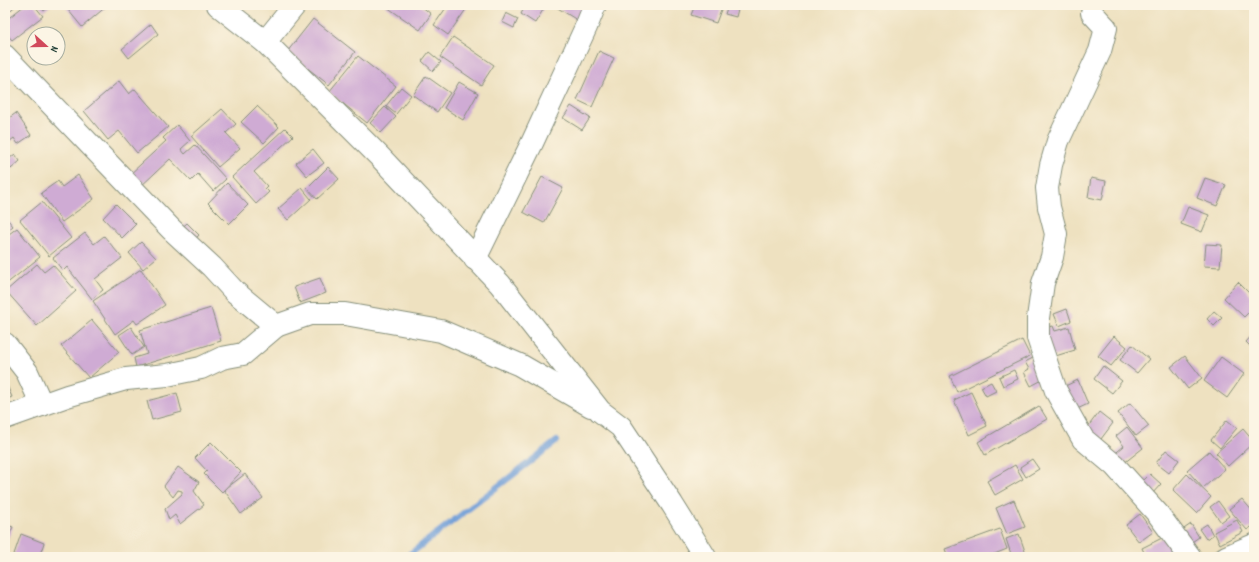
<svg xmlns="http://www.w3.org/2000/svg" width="1259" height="562" viewBox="0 0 1259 562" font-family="Dekko,sans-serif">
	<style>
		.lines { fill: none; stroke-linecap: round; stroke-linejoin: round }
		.stream { stroke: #6e9dd7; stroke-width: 6 }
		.building { fill: #cfabd4 }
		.minor-casing { stroke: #868f7a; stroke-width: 24 }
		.minor { stroke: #fff; stroke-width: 22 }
	</style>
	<rect width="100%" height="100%" fill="#fcf5e5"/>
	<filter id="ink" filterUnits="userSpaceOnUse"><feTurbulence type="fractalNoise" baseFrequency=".025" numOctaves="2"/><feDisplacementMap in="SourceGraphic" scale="8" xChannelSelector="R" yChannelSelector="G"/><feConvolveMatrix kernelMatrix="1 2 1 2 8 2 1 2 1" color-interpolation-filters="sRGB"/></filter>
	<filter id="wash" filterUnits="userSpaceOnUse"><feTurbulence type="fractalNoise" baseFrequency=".012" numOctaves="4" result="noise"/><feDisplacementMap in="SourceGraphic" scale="16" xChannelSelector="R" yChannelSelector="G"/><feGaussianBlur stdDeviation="0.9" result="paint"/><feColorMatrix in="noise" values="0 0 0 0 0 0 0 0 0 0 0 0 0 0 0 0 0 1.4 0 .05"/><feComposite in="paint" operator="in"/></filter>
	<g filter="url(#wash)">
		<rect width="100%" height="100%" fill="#eee1c0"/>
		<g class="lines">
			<path class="stream" d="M406,557L557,441"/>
		</g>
		<g id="blocks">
			<g class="building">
				<path d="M5,5H16L9,12Z"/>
				<path d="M25,5H34L43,16L12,40L5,32V21Z"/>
				<path d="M38,5H51L44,11Z"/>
				<path d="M64,5H108L82,27Z"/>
				<path d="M384,5H420L431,14L420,30Z"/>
				<path d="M448,5H469L448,35L434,25Z"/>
				<path d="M515,5H546L535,23L521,14L523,10Z"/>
				<path d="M553,5H578L584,9L577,20Z"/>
				<path d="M695,5H715L722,7L716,23L691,15Z"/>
				<path d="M728,5H739L736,17L725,14Z"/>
				<path d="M506,13L518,19L514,28L502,22Z"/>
				<path d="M313,19L355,52L329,85L287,52Z"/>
				<path d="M151,24L158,34L129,58L122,49Z"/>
				<path d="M453,37L494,65L481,85L440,57Z"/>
				<path d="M599,51L614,58L592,107L577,100Z"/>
				<path d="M429,52L441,62L433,71L422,61Z"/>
				<path d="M358,56L396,86L367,123L329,92Z"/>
				<path d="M426,76L450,93L437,112L413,95Z"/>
				<path d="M119,81L129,94L135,89L168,127L137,153L119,131L108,140L84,111Z"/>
				<path d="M459,82L478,93L463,120L444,108Z"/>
				<path d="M401,87L411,95L396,114L386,106Z"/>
				<path d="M257,106L279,127L264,143L241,122Z"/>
				<path d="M571,106L590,118L582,130L563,118Z"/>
				<path d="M385,107L396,117L381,133L370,123Z"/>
				<path d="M222,109L236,124L226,133L240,148L218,167L191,136Z"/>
				<path d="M16,113L31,135L18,144L14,138L5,145V121Z"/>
				<path d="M177,125L190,141L181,149L185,154L195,145L226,179L213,191L198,174L191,181L170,159L139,188L128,176L166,141L163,138Z"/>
				<path d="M285,128L293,136L254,172L267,186L265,188L269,192L256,204L232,177Z"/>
				<path d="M313,149L324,163L307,176L296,163Z"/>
				<path d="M15,154L20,161L11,169L5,162Z"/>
				<path d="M328,167L339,179L317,199L307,188Z"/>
				<path d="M78,175L94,199L62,222L41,193L58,181L62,187Z"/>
				<path d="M542,177L563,188L544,223L523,212Z"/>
				<path d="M1091,178L1106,181L1102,200L1088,197Z"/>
				<path d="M1205,178L1226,185L1217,206L1197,198Z"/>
				<path d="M227,183L248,205L229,224L208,203Z"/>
				<path d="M302,188L311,199L288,220L278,209Z"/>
				<path d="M42,202L71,238L49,256L20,220Z"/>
				<path d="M116,204L136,224L122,238L103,218Z"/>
				<path d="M1188,207L1209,215L1202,232L1181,224Z"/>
				<path d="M8,220L13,226L6,232L5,223Z"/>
				<path d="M187,223L199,235L191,244L178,231Z"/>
				<path d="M17,228L40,257L5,285V237Z"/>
				<path d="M85,233L94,244L104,236L122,258L95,279L103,290L92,299L67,267L63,271L53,258Z"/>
				<path d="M141,242L156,258L143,269L129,253Z"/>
				<path d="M1206,244L1222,245L1220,267L1204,266Z"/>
				<path d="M37,264L44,272L53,265L76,291L37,326L6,291Z"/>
				<path d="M141,269L165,305L137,324L134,320L115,334L93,301Z"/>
				<path d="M320,278L326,293L300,303L294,287Z"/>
				<path d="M1238,282L1254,298V307L1244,317L1224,298Z"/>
				<path d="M211,308L221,341L136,367L134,358L147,354L140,330Z"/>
				<path d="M1067,309L1071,321L1059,326L1054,314Z"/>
				<path d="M1214,311L1222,318L1214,326L1207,319Z"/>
				<path d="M92,320L119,352L89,378L61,346Z"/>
				<path d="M1053,326L1055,331L1069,327L1075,350L1049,358L1041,329Z"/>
				<path d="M131,327L144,347L132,355L119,335Z"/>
				<path d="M1254,333V350L1246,342Z"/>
				<path d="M1114,336L1127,347L1111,366L1098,356Z"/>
				<path d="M1022,340L1030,356L957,392L950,376Z"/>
				<path d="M1132,345L1149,359L1137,373L1120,360Z"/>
				<path d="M1037,356L1048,377L1031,386L1024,372L1029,369L1025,362Z"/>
				<path d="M1185,356L1202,378L1188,389L1171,367Z"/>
				<path d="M1221,357L1244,374L1227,398L1204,381Z"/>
				<path d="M1103,366L1122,381L1112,393L1094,379Z"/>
				<path d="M1014,370L1018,379L1003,386L999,377Z"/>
				<path d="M1078,380L1088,404L1073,411L1063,387Z"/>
				<path d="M5,381L12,397L5,400Z"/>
				<path d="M991,382L996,391L986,396L981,387Z"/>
				<path d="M971,392L987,426L969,435L954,400Z"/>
				<path d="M177,393L182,412L152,420L147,401Z"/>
				<path d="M1130,403L1149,426L1136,436L1118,413Z"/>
				<path d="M1039,406L1047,419L985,455L978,442Z"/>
				<path d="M1099,412L1113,423L1098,443L1084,432Z"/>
				<path d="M1227,420L1237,428L1220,448L1211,440Z"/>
				<path d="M1127,427L1143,448L1119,467L1111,457L1124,446L1116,436Z"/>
				<path d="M1243,429L1254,442L1228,466L1216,453Z"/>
				<path d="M211,442L241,472L222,492L204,474L207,471L195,458Z"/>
				<path d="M1166,450L1179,460L1169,473L1156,463Z"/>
				<path d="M1209,451L1225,469L1203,488L1187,470Z"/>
				<path d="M1032,459L1039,469L1026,477L1020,467Z"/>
				<path d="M1015,465L1023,479L995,495L987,481Z"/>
				<path d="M178,467L199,482L194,491L204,505L180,524L175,515L169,520L165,509L182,494V491L178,490L173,497L164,486Z"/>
				<path d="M245,474L263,498L241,514L224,490Z"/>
				<path d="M1150,474L1161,484L1152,494L1141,483Z"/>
				<path d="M1187,474L1211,497L1197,513L1173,490Z"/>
				<path d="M1242,499L1254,513V525L1247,530L1229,509Z"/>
				<path d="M1014,500L1025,527L1007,534L996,508Z"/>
				<path d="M1218,501L1229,516L1221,522L1210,507Z"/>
				<path d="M1140,514L1153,532L1139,542L1126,525Z"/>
				<path d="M1237,520L1243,532L1220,544L1214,532Z"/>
				<path d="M5,524L13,527L5,544Z"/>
				<path d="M1191,524L1199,537L1189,544L1181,531Z"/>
				<path d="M1207,524L1213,535L1206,539L1199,529Z"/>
				<path d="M1000,529L1007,549L987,557H948L945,549Z"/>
				<path d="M21,534L44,543L39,557H13Z"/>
				<path d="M1019,534L1027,557H1012L1006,539Z"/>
				<path d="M1166,536L1175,557H1146L1142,548Z"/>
			</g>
		</g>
	</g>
	<g filter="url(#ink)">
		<use href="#blocks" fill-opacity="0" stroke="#868f7a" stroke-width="1"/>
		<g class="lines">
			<defs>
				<g id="minor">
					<path d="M218,5L265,42L380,157L500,284L600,411L621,427L672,504L705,557"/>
					<path d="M1092,13L1106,28L1100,51L1058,141L1051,165L1047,188L1049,207L1056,234L1052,257L1043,283L1038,318V338L1056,391L1083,439L1114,465L1158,514L1190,557"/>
					<path d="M265,42L295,5"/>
					<path d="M5,56L171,229L212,267L235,292L276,326L310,314H345L441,331L520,365L591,406"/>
					<path d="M475,259L532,143L586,27L595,5"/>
					<path d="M5,344L27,372L42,405"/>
					<path d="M5,418L67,396L126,379L167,375L201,368L222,358L243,354L276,326"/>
					<path d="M1226,557L1254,545"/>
				</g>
			</defs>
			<use href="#minor" class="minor-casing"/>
			<use href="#minor" class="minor"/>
		</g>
	</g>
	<rect width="1259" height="562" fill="none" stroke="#fcf5e5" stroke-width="20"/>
	<g transform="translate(46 46) rotate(111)"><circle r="19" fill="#fcf5e5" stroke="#a4ab9e"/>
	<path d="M0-3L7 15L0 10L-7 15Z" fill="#d1495b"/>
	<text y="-6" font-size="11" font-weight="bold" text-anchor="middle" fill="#1f3d34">N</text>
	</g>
</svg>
